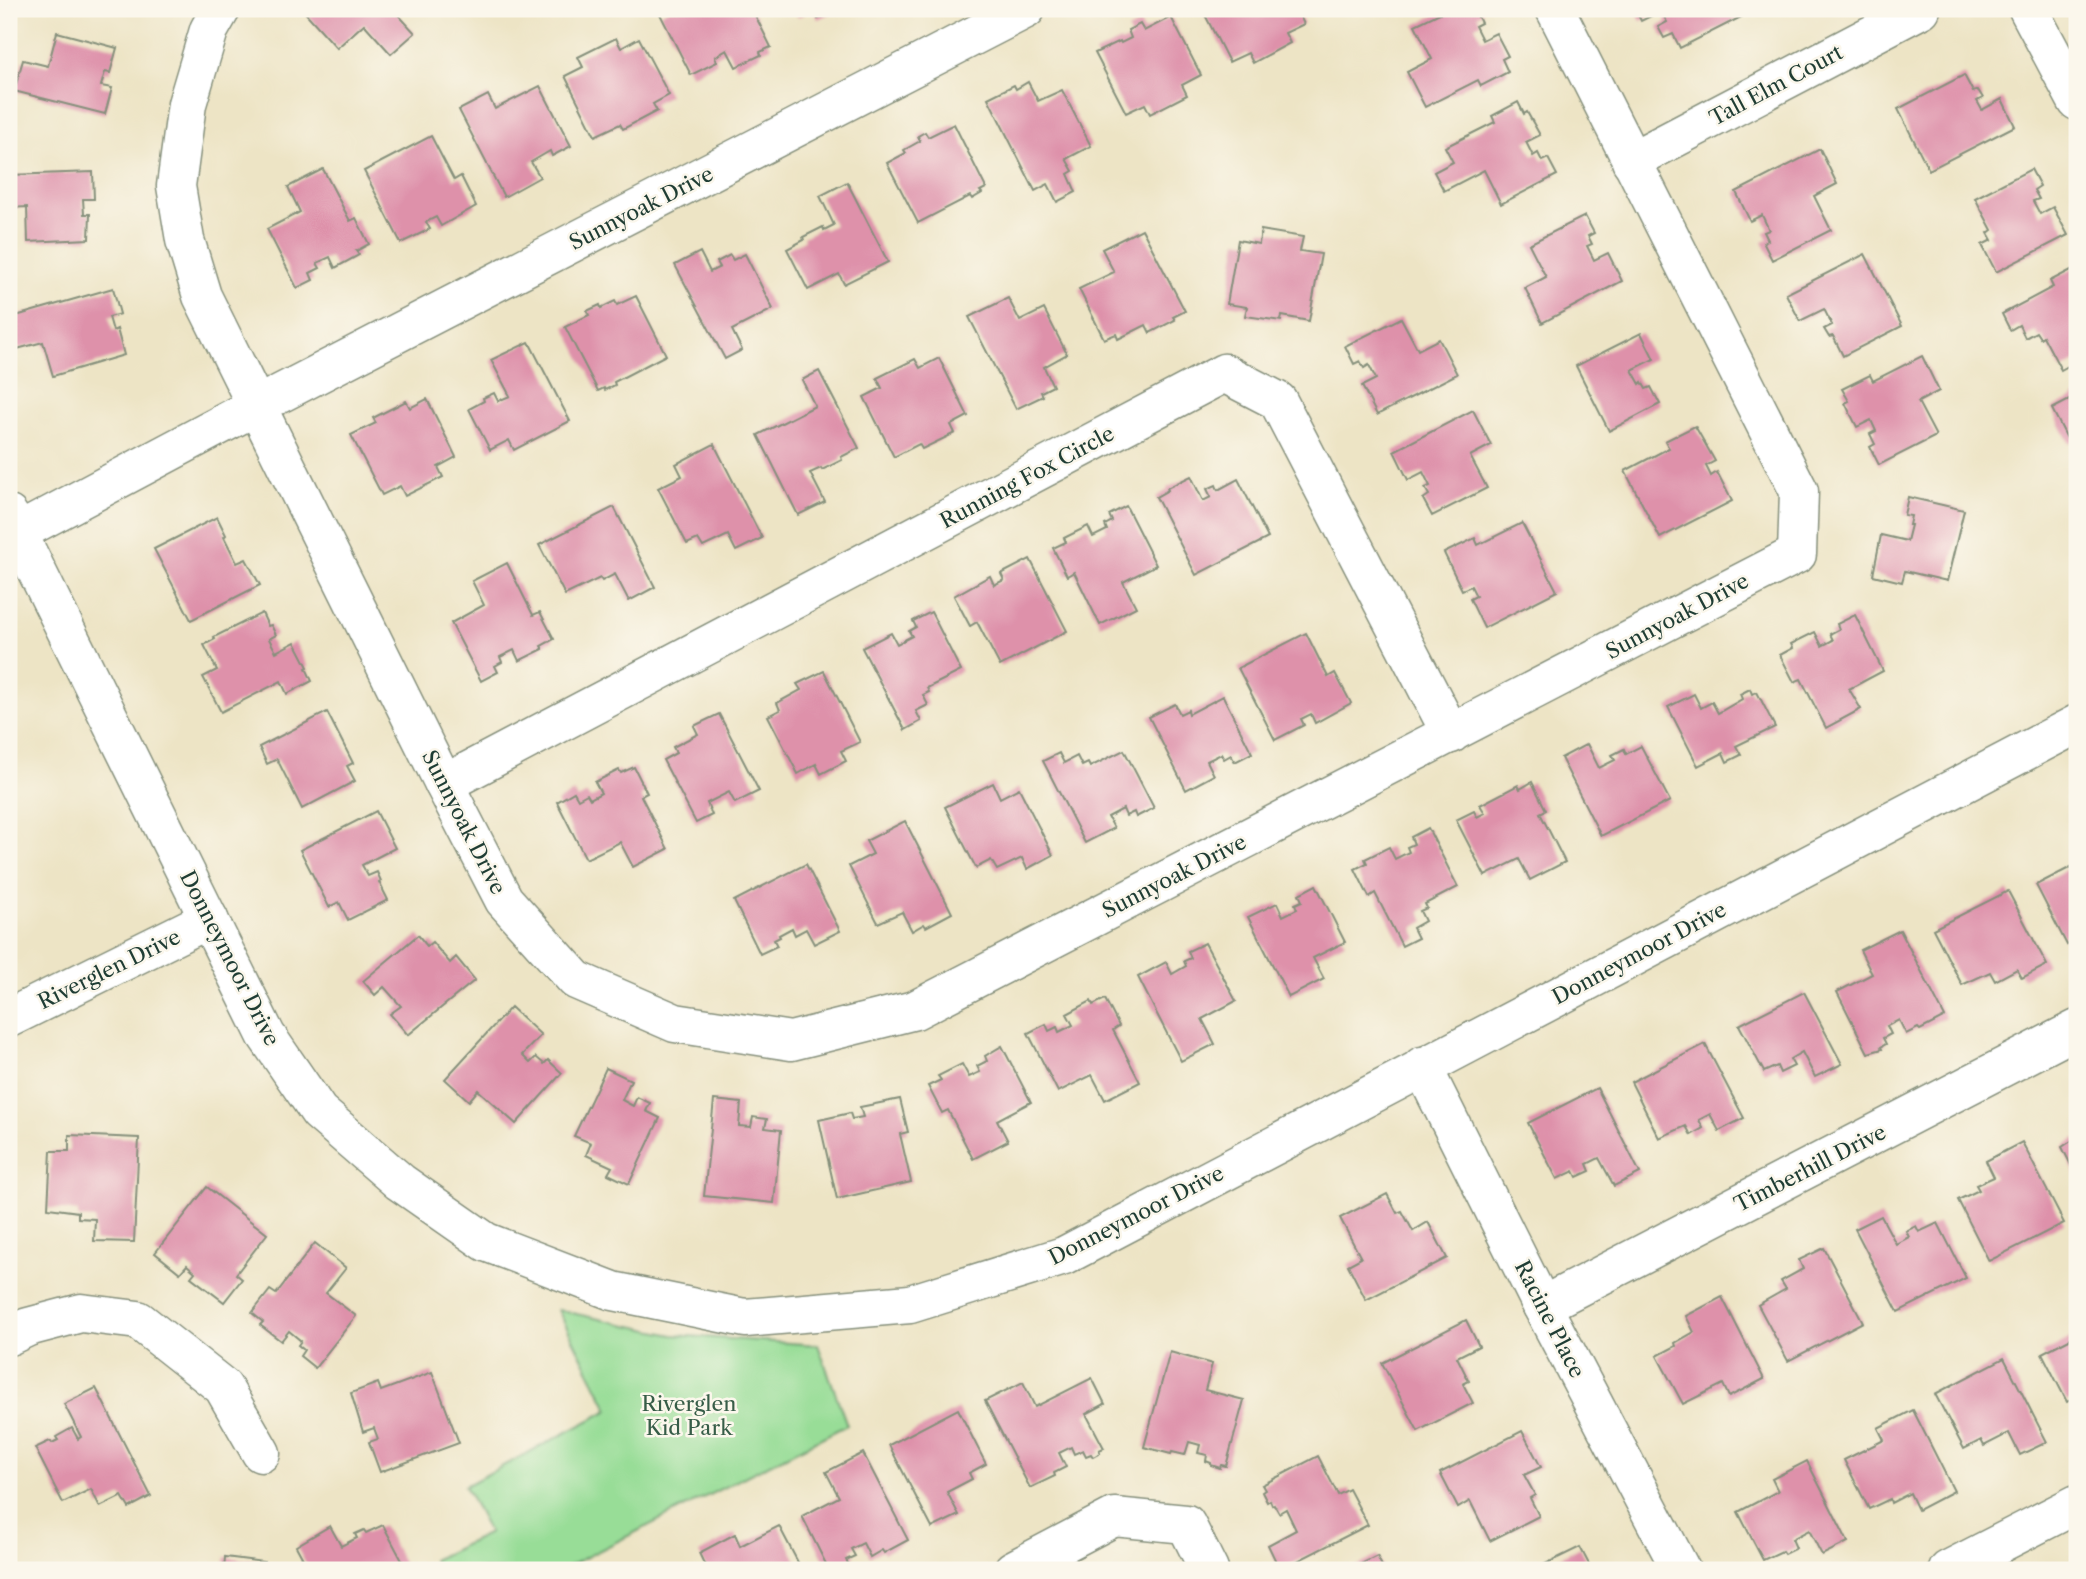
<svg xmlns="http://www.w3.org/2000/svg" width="2086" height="1579" viewBox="0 0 2086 1579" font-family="'Libre Caslon Text',serif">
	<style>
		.green { fill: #98dd97; stroke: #5c8d66; stroke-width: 2 }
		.building { fill: #de91aa }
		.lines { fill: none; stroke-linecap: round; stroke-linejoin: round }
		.minor-casing { stroke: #86907c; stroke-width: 41 }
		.minor { stroke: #fff; stroke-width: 38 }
		.labels { text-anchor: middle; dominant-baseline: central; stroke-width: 5; stroke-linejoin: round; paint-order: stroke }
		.street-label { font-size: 21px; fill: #1f3d34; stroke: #fbf7ec }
		.park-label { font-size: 21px; fill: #375d48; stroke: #fbf7ec }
	</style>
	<rect width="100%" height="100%" fill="#fbf7ec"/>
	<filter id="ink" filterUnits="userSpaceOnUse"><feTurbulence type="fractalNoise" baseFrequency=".0143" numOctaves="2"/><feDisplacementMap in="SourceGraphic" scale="14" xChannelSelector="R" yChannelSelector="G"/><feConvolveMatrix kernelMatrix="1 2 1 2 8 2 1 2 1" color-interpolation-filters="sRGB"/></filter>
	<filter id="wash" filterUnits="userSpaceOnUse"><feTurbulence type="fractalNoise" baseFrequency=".00686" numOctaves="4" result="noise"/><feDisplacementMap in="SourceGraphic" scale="28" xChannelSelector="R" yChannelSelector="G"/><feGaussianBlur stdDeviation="1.57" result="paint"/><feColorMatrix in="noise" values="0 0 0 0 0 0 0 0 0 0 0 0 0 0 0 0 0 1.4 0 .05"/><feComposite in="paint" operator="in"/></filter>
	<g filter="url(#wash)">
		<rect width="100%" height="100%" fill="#ede4c5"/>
		<path class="green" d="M558,1310L673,1335L818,1345L847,1425L561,1570H438L433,1560L489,1533L465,1486L609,1410Z"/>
		<g id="blocks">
			<g class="building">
				<path d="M302,9H393L415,33L391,54L364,24L337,48Z"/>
				<path d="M669,9H752L771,47L760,52L761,55L736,67L727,50L715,57L717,62L691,75L660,14Z"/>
				<path d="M794,9H839L818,19L813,9L798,17Z"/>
				<path d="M1202,9H1296L1304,24L1285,33L1290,43L1253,63L1248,53L1229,62Z"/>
				<path d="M1448,9H1481L1483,13L1477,15L1481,23L1475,26L1482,40L1496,33L1508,56L1502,59L1508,72L1481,86L1478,80L1425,107L1407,72L1432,59L1415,25Z"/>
				<path d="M1635,9H1742L1745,15L1680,48L1673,34L1664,38L1658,27L1667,22L1661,11L1641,21Z"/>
				<path d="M1171,17L1201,75L1182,85L1187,95L1150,114L1145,104L1126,113L1095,53L1120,41L1121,43L1131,38L1128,30L1140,24L1144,31Z"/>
				<path d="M57,32L117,48L110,73L105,72L101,86L112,88L105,114L14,91L23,60L48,66Z"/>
				<path d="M616,38L621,48L639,38L669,95L653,104L657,111L623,129L620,124L595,136L565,76L583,67L578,57Z"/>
				<path d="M1964,75L1973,92L1978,90L1983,98L1977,101L1982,110L2002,99L2015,126L1929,170L1898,109Z"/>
				<path d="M1028,82L1038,101L1062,90L1091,146L1066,159L1073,171L1068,174L1076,192L1057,202L1048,184L1035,191L988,98L1014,85L1016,89Z"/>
				<path d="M540,86L571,146L552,156L550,151L531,162L540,177L504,197L459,110L488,95L495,109Z"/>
				<path d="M1518,102L1524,114L1527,112L1540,135L1526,142L1533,156L1538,153L1542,161L1548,158L1557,175L1501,204L1484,170L1444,191L1434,172L1453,162L1445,147L1495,122L1492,116Z"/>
				<path d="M954,124L986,188L980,191L982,193L972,199L970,196L918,223L887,163L906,153L904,150L920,141L918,136L925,132L928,137Z"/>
				<path d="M431,136L454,180L461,176L476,206L441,226L436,217L426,222L430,229L401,243L364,171Z"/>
				<path d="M1820,149L1837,184L1814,196L1831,230L1772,260L1763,242L1768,240L1764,232L1769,230L1762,215L1750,221L1736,192Z"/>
				<path d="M323,169L350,221L356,218L369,244L356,251L359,255L335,268L330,257L317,263L320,268L310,273L313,280L297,288L267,229L300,212L288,187Z"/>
				<path d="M2031,169L2040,186L2034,190L2039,199L2033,201L2040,214L2053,207L2068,235L1996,272L1982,245L1992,240L1988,233L1992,230L1975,198Z"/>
				<path d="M93,172L94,199H83L84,214H90L89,239L28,242L27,207L9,208V175Z"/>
				<path d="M847,182L888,262L844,284L839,274L808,290L787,249L804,240L803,237L823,227L824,230L834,225L820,196Z"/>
				<path d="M1585,216L1594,233L1588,236L1592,244L1587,246L1594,260L1608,253L1622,281L1542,323L1525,288L1546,277L1529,244Z"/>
				<path d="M1142,229L1185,311L1173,317L1175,320L1150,333L1146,325L1118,339L1116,334L1104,339L1079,289L1114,272L1102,249Z"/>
				<path d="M1261,230L1303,237L1300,251L1321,254L1309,321L1282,316L1281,321L1245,316L1247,307L1227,304L1238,240L1259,244Z"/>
				<path d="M700,252L710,272L720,267L717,262L730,255L733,260L745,254L773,309L732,330L742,350L725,359L675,265Z"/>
				<path d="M1865,254L1902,326L1843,356L1833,336L1829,337L1824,329L1832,325L1824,309L1800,321L1786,294Z"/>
				<path d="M2077,267V361L2061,370L2043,336L2040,338L2036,332L2025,338L2019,325L2010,330L2002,314L2053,287L2050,281Z"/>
				<path d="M113,288L120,314L109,317L113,331L117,329L124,355L53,376L43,342L17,349L9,318Z"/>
				<path d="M636,296L666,355L614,382L615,385L605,390L604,388L598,391L565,327L589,315L587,311L600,305L601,308L615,301L617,305Z"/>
				<path d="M1008,298L1020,321L1044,309L1067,354L1044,367L1053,386L1041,392L1043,396L1016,409L969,317Z"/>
				<path d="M1401,318L1418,350L1439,339L1457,374L1377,415L1362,386L1376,379L1369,365L1364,368L1360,361L1354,364L1345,346Z"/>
				<path d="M1641,333L1654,359L1632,370L1640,384L1642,382L1646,389L1651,387L1660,404L1609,431L1576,366Z"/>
				<path d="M529,342L570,421L514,450L509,440L490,450L469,409L484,401L483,398L494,393L498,401L510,396L491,360Z"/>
				<path d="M1922,356L1939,391L1918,402L1936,436L1879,465L1870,447L1875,444L1870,434L1876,431L1871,420L1857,427L1845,403L1849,401L1842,389L1870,375L1873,381Z"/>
				<path d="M939,358L968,416L951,425L955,433L922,449L919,444L894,457L864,397L882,388L877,378L915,359L920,368Z"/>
				<path d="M819,371L859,448L841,457L842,460L822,470L821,468L810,473L825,502L798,515L758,435L815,406L802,380Z"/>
				<path d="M2077,396V440L2070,444L2052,409Z"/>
				<path d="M427,399L456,457L438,467L443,477L405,496L400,486L382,495L351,435L376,423L373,418L406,401L410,408Z"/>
				<path d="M1473,410L1491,445L1470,456L1487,488L1432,516L1423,499L1429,495L1425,488L1430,486L1423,472L1408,480L1394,451Z"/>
				<path d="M1695,426L1715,461L1706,466L1711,476L1717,472L1732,501L1660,538L1625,471L1669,448L1665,441Z"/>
				<path d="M714,444L762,538L736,551L728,535L703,547L698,539L687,544L658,488L682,476L676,464Z"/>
				<path d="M1191,476L1203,501L1211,497L1207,489L1216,485L1218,490L1238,479L1268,538L1196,575L1156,497L1168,490L1167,488Z"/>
				<path d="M1908,497L1964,510L1947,581L1905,571L1902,582L1873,575L1881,535L1907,541L1911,525H1909L1911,516L1904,515Z"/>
				<path d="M1126,506L1156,565L1123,582L1136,607L1100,625L1074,572L1067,576L1053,548L1066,542L1064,538L1088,526L1093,537L1107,530L1105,525L1112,521L1109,515Z"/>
				<path d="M614,507L655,587L629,601L615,574L602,581L600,578L565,595L539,545Z"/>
				<path d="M217,517L226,535L224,537L237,563L246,559L260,585L191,620L154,549Z"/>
				<path d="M1522,523L1557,591L1484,628L1470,599L1476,596L1471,586L1462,590L1444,553L1475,538L1478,545Z"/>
				<path d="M1030,559L1067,631L1000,666L977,622L970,626L954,596L990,576L994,585L1004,580L1001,574Z"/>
				<path d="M507,563L533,615L540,612L554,639L541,646L543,649L519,661L514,650L500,657L502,662L495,666L498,672L481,681L451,623L484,605L472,581Z"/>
				<path d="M931,612L961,671L927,688L929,692L923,695L928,705L916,711L921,721L905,730L862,648L891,633L897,644L912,636L909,631L916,627L913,621Z"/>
				<path d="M262,613L268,626L271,625L276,635L269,639L276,652L295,642L308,667L306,668L312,681L287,694L281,681L221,712L203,677L217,670L204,645L215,639L214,637Z"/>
				<path d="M1855,615L1883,671L1849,689L1861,709L1826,728L1801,679L1794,682L1780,655L1793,648L1791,644L1815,632L1822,646L1833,640L1830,634L1839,629L1837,624Z"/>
				<path d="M1306,633L1328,677L1335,673L1351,703L1315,723L1311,714L1301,719L1304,725L1275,740L1238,668Z"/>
				<path d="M824,671L860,742L841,751L846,761L821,774L816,764L798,774L768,716L780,710L777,703L801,690L797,684Z"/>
				<path d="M1750,689L1752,694L1757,692L1775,727L1736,746L1741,755L1727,762L1723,753L1698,766L1668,707L1694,694L1701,708L1712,702L1718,713L1742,699L1740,694Z"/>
				<path d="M1223,696L1252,753L1235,762L1231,755L1224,759L1221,754L1207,761L1214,775L1186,790L1149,717L1175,704L1180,714L1188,710L1189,714Z"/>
				<path d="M327,712L353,763L347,766L355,781L302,809L277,759L267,764L259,747Z"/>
				<path d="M719,714L759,791L735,803L729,792L707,803L712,815L696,823L663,760L676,753L673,747L698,734L694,726Z"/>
				<path d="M1587,744L1599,768L1615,760L1612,755L1624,749L1626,754L1641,746L1670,801L1601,836L1561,758Z"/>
				<path d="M1124,750L1154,808L1136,817L1134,812L1126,816L1123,809L1108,817L1114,828L1085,843L1043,761L1059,753L1064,763L1077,756L1082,766L1088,763L1090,767Z"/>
				<path d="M634,767L647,793L641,796L668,849L633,867L620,842L586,859L557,802L574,792L578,799L587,794L590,799L601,793L595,782L619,770L621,773Z"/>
				<path d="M1532,782L1546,810L1540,813L1565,862L1530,880L1519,859L1485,876L1456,820L1474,811L1477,817L1485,813L1480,805L1518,785L1520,789Z"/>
				<path d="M993,783L1000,798L1019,788L1053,855L1027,869L1022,858L997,870L991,860L976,868L945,807Z"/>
				<path d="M376,811L395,848L362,865L368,876L377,872L381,881L379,882L388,900L348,920L339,902L329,907L300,850Z"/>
				<path d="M905,821L952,913L926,927L924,924L912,931L902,912L878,923L849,866L873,854L866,841Z"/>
				<path d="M1428,828L1458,887L1425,904L1427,908L1420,911L1425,921L1413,928L1418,938L1402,946L1375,893L1369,897L1355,869L1367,863L1365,859L1389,847L1395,859L1409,852L1407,847L1414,844L1411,837Z"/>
				<path d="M806,864L840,931L814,944L806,929L795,935L792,928L779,935L780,937L774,940L777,946L760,954L734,901Z"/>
				<path d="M2077,864V939L2067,945L2036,885Z"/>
				<path d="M1316,885L1345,942L1313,958L1324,979L1289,997L1248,917L1277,903L1283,916L1297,909L1295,904L1302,901L1299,894Z"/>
				<path d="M2008,891L2047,965L2022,978L2017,969L1995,981L1990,972L1962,985L1933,929Z"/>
				<path d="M1900,930L1945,1017L1920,1030L1918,1028L1906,1034L1899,1020L1887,1026L1891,1034L1883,1038L1886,1044L1881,1047L1882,1049L1868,1053L1837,992L1872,974L1860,950Z"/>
				<path d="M418,935L427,946L432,942L450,963L456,957L475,980L408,1035L390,1014L401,1006L384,987L375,995L363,981Z"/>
				<path d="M1205,943L1236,1001L1202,1019L1215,1044L1181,1061L1138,977L1166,962L1172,974L1186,966L1184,961L1191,958L1188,951Z"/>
				<path d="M1804,992L1842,1064L1815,1077L1802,1052L1790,1059L1794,1066L1780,1073L1777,1066L1764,1072L1739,1025Z"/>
				<path d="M1105,999L1119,1026L1113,1030L1140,1082L1105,1100L1092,1075L1058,1092L1028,1033L1046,1024L1049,1031L1057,1027L1059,1032L1073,1025L1067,1014L1091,1001L1093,1005Z"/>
				<path d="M511,1007L541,1035L522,1055L530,1063L536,1057L544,1064L548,1060L562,1073L516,1124L478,1090L469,1101L445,1079Z"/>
				<path d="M1705,1044L1744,1118L1719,1131L1710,1114L1699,1120L1703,1128L1691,1135L1686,1126L1659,1138L1631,1082Z"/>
				<path d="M1002,1046L1031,1102L997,1120L1008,1141L973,1159L948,1110L942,1113L928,1086L941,1080L938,1076L962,1064L969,1077L980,1072L977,1066L987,1061L985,1056Z"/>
				<path d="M606,1068L631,1080L622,1100L633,1106L637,1097L650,1103L646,1111L660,1118L629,1184L608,1174L612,1167L586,1155L591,1143L574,1136Z"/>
				<path d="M1597,1088L1640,1173L1614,1186L1599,1158L1587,1164L1590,1171L1577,1177L1574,1171L1557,1179L1528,1123Z"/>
				<path d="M900,1099L908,1132L900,1134L911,1182L837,1199L819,1120L850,1113L852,1119L863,1117L860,1107Z"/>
				<path d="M714,1100L741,1103L739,1126L751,1127L753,1117L767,1119L765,1128L781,1130L774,1203L704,1196Z"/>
				<path d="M69,1135L139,1138L134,1242L94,1241L95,1219L78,1218V1212L48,1208L51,1151H69Z"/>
				<path d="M2076,1138L2077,1140V1177L2062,1147Z"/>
				<path d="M2022,1142L2064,1223L1989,1261L1958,1200L1979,1190L1976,1185L1994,1177L1986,1161Z"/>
				<path d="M207,1187L267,1234L236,1274L242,1279L224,1302L191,1277L195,1272L187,1265L180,1273L155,1253Z"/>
				<path d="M1387,1194L1397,1213L1402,1211L1413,1231L1428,1222L1447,1258L1366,1300L1348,1265L1361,1258L1340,1218Z"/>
				<path d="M1881,1216L1896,1244L1909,1237L1906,1231L1916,1226L1919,1232L1938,1223L1966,1278L1898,1312L1855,1229Z"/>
				<path d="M315,1243L346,1268L326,1293L356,1316L315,1368L300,1356L304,1350L298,1345L301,1341L289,1331L281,1341L260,1325L263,1322L252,1313L270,1290L276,1294Z"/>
				<path d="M1824,1248L1863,1322L1788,1361L1758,1305L1786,1289L1781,1281L1803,1269L1799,1260Z"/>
				<path d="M1722,1297L1764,1379L1729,1397L1723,1384L1683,1404L1657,1356L1676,1346L1675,1343L1694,1332L1686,1316Z"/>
				<path d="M1466,1320L1479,1346L1457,1357L1469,1381L1463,1384L1473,1403L1418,1431L1382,1363Z"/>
				<path d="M2077,1335V1397L2067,1402L2042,1353Z"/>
				<path d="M1170,1352L1212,1364L1205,1390L1244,1400L1226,1466L1221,1465L1220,1468L1211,1465V1463L1206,1461L1207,1455L1198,1453L1200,1445L1189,1442L1185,1455L1172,1452L1171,1454L1144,1447Z"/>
				<path d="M2004,1358L2047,1442L2020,1455L2009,1433L1984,1446L1981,1440L1964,1449L1935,1394Z"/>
				<path d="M432,1372L459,1443L380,1472L369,1442L378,1439L374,1428L363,1432L351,1393L378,1383L381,1391Z"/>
				<path d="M1092,1378L1105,1404L1086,1414L1104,1448L1099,1450L1100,1453L1093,1457L1091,1454L1086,1456L1083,1450L1074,1454L1071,1447L1059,1453L1066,1467L1054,1473L1055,1476L1030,1488L985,1401L1023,1382L1035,1407Z"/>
				<path d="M96,1388L151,1496L129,1508L122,1496L100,1507L91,1489L63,1503L35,1448L50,1441L52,1443L58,1440L56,1437L72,1428L78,1439L81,1437L64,1404Z"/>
				<path d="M958,1409L986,1464L969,1473L972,1479L947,1492L959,1515L932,1528L889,1445Z"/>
				<path d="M1913,1410L1954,1491L1918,1510L1910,1493L1891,1503L1890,1499L1869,1509L1844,1460L1884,1440L1878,1428Z"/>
				<path d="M1522,1431L1541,1467L1524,1475L1535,1495L1530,1498L1539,1516L1490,1541L1470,1501L1458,1508L1440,1473Z"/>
				<path d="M863,1453L908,1540L884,1553L882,1550L870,1557L863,1543L851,1549L855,1556L846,1560L850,1567L845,1570H829L802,1516L839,1497L826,1472Z"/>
				<path d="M1318,1456L1338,1495L1349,1489L1368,1525L1280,1570L1268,1545L1296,1530L1286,1509L1279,1513L1274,1504L1272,1505L1270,1500L1267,1502L1262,1492L1265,1490L1262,1485Z"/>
				<path d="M1807,1461L1848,1542L1822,1555L1809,1530L1792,1539L1796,1548L1784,1554L1782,1551L1763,1560L1738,1512L1778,1491L1772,1479Z"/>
				<path d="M383,1525L407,1570H320L319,1568L309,1570L296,1546L330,1526L341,1546L357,1538L355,1534L364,1530L366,1533Z"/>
				<path d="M779,1526L802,1570H707L699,1553L735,1534L740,1546Z"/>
				<path d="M1580,1547L1592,1570H1533Z"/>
				<path d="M1377,1556L1384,1570H1349Z"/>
				<path d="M225,1557L264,1562L263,1570H224Z"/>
			</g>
		</g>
	</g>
	<g filter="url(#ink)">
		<use href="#blocks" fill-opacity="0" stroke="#86907c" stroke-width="2"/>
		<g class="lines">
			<defs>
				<g id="minor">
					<path d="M221,9L209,30L187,104L176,186L185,240L202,296L444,784L504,900L576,980L675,1023L791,1041L915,1010L1797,554L1799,491L1555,9"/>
					<path d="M2028,9L2077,101"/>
					<path d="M1631,161L1921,9"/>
					<path d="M9,515L266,1035L319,1112L400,1182L486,1242L613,1291L745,1318L910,1304L1064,1256L2077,724"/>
					<path d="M17,533L256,406L1026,9"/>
					<path d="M444,784L1224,373L1278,401L1451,734"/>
					<path d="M9,1018L209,919"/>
					<path d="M1422,1066L1542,1306L1681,1570"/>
					<path d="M1542,1306L2077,1029"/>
					<path d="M9,1336L28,1327L81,1313L138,1320L223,1387L261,1453"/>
					<path d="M1013,1570L1114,1517L1186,1524L1209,1570"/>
					<path d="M1948,1570L2077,1504"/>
				</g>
			</defs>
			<use href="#minor" class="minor-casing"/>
			<use href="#minor" class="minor"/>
		</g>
	</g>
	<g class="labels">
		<g class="street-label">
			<text transform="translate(1776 85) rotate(-28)">Tall Elm Court</text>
			<text transform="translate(641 208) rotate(-27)">Sunnyoak Drive</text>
			<text transform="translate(1027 477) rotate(-28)">Running Fox Circle</text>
			<text transform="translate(1677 616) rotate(-28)">Sunnyoak Drive</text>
			<text transform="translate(464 822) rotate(63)">Sunnyoak Drive</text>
			<text transform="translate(1174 876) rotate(-27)">Sunnyoak Drive</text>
			<text transform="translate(1639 953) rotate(-28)">Donneymoor Drive</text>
			<text transform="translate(230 958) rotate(63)">Donneymoor Drive</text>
			<text transform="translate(109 969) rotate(-26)">Riverglen Drive</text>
			<text transform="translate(1810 1168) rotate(-27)">Timberhill Drive</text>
			<text transform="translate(1136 1215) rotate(-27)">Donneymoor Drive</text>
			<text transform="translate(1550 1319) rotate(63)">Racine Place</text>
		</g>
		<g class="park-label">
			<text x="689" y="1403">Riverglen<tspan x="689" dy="24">Kid Park</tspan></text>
		</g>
	</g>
	<rect width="2086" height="1579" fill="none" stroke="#fbf7ec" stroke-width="35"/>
</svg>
